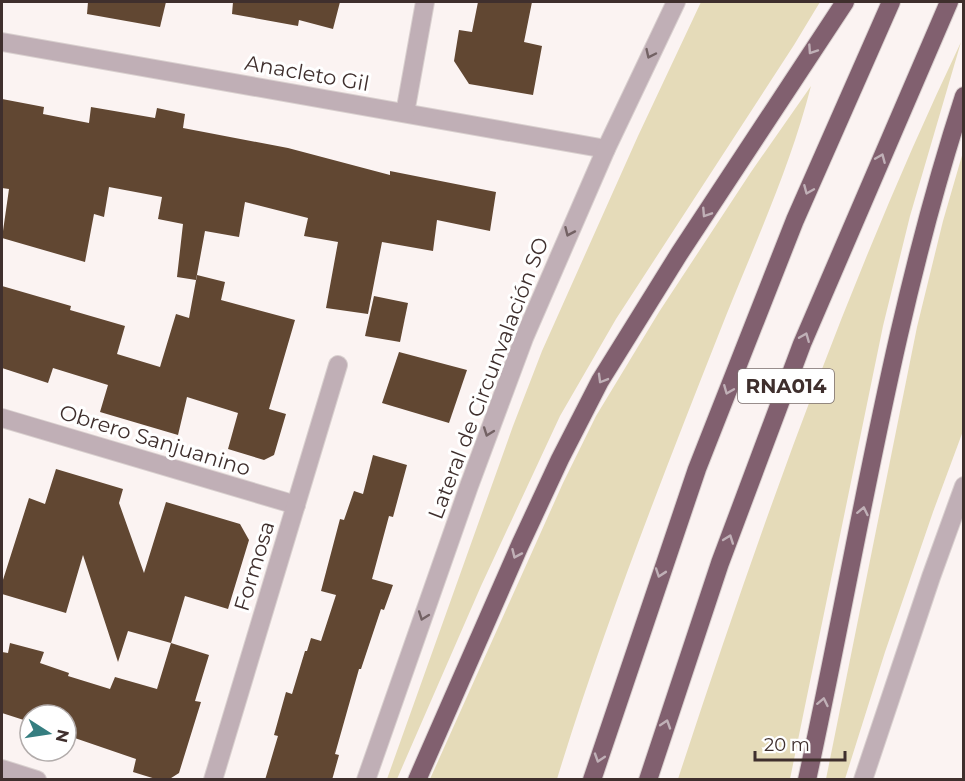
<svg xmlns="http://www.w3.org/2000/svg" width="965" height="781" viewBox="0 0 965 781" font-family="Montserrat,sans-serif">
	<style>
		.green { fill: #e5dbb9 }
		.building { fill: #614732 }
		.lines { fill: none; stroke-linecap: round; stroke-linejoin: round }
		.minor-casing { stroke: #d9d0cf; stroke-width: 20 }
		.highway-casing { stroke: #d9d0cf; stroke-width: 20 }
		.minor { stroke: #c0afb6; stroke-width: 18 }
		.highway { stroke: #81606f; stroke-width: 18 }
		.oneway { stroke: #c0b0b7 }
		.oneway2 { stroke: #736264 }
		.labels { text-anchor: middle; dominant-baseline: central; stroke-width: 6; stroke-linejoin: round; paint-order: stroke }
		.shield { fill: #fff; stroke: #796d6c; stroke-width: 1.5 }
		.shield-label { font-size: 20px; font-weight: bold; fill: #3f2f2d }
		.street-label { font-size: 21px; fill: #3f2f2d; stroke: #fff }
	</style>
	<rect width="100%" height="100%" fill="#fbf3f2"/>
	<g class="green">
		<path d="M701,2H820L794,45L616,319L560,416L481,586L397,779H387L513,426L542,351L638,136Z"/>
		<path d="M961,42L910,216L883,326L790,779H678C760,529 848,280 961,42Z"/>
		<path d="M811,86C789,172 750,254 718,336C660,483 603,629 557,779H430L563,483L596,416L659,312L751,172Z"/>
		<path d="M963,152V431L933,512L885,652L845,779H826L917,327L943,221Z"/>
	</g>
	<g class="building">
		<path d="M88,2H166L160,27L87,14Z"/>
		<path d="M233,2H340L333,29L299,20L298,26L232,14Z"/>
		<path d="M478,2H532L524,42L542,46L533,95L469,84L454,61L459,30L472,32Z"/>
		<path d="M2,99L44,107L43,114L89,123L91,107L155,118L157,108L185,114L183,128L288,148L390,175V171L496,192L490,231L437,220L433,251L382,242L368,314L326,308L338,242L304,236L308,218L245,202L239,237L205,231L196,280L177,277L183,224L158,219L162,197L109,187L104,217L94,214L85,262L2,238L9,189L2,188Z"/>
		<path d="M197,275L225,282L221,300L295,320L269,409L286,414L274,455L264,460L228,449L238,413L187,397L178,435L100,412L108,385L53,368L48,383L2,368V286L71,306L70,310L125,326L117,354L160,367L176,314L189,318Z"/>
		<path d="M374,296L408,303L400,342L365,336Z"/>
		<path d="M399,352L467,370L449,423L382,403Z"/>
		<path d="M373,455L407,465L393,517L389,516L372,579L393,585L384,610L381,609L361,669H359L335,754L339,755L332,780H265L278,736L274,735L286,692L292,694L305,651H307L311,638L321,641L336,595L321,591L340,519L344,520L354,491L363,494Z"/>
		<path d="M56,469L123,489L119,503L144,573L166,502L240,524L249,540L228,609L185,596L171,643L128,631L118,662L83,555L66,613L2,594V583L29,498L45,504Z"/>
		<path d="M10,643L44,652L40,663L69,673L68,676L110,689L115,677L157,689L171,643L209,655L195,701L201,702L179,773L168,780H159L133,772L136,759L66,735V715H30V722L2,713V652L8,653Z"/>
	</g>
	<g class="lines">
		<defs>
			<g id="minor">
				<path d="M2,42L606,149"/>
				<path d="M405,113L425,2"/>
				<path d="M2,418L296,505"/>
				<path d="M2,769L37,780"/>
				<path d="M213,780L338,365"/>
				<path d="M366,780L469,486L524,338L606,149L676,2"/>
				<path d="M863,780L931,577L964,486"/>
			</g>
			<g id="highway">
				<path d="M417,780L520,545L560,459L600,381L679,254L845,2"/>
				<path d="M592,780L697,469L795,220L891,2"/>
				<path d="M648,780L720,563L802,344L949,2"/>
				<path d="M807,780C857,551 891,319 964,96"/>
			</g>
		</defs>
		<use href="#minor" class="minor-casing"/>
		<use href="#highway" class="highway-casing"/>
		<use href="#minor" class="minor"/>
		<use href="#highway" class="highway"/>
	</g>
	<defs><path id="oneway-chevron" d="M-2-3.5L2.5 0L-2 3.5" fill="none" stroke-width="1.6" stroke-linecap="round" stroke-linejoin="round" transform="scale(1.5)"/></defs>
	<g class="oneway">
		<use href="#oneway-chevron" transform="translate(812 50) rotate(124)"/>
		<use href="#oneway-chevron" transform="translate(881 158) rotate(-67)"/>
		<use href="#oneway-chevron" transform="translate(808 190) rotate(113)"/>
		<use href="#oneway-chevron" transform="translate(706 213) rotate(123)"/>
		<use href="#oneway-chevron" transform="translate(805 337) rotate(-68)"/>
		<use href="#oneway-chevron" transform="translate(602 379) rotate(120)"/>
		<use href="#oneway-chevron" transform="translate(728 390) rotate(112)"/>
		<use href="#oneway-chevron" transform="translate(863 511) rotate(-78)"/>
		<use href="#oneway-chevron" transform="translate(729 539) rotate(-70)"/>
		<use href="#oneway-chevron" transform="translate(516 554) rotate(114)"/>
		<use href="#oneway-chevron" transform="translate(660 573) rotate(109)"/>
		<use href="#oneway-chevron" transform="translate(823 702) rotate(-78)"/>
		<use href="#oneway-chevron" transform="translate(666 724) rotate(-72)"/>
		<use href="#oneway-chevron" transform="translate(599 758) rotate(108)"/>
	</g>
	<g class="oneway2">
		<use href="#oneway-chevron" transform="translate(650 54) rotate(115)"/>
		<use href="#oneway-chevron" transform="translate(569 232) rotate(114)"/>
		<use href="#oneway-chevron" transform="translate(488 432) rotate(110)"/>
		<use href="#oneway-chevron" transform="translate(423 616) rotate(110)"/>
	</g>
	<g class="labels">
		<rect class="shield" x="738" y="369" width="96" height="34" rx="4.5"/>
		<g class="shield-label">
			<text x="786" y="386">RNA014</text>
		</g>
		<g class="street-label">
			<text transform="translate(307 73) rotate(10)">Anacleto Gil</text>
			<text transform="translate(488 378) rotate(-69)">Lateral de Circunvalación SO</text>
			<text transform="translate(155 440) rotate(17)">Obrero Sanjuanino</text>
			<text transform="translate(254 566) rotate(-73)">Formosa</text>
		</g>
	</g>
	<rect width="965" height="781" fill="none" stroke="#3f2f2d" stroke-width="6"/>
	<g transform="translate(48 733) rotate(102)"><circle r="28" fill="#ffffff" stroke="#b2acab" stroke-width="1.5"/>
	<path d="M0-4.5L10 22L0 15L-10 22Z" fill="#357e80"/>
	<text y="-9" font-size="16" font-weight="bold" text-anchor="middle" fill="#3f2f2d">N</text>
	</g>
	<path d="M755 751v9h90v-9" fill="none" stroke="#3f2f2d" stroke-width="3"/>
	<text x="764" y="751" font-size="18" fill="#3f2f2d" stroke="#ffffff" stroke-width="4.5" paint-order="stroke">20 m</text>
</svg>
